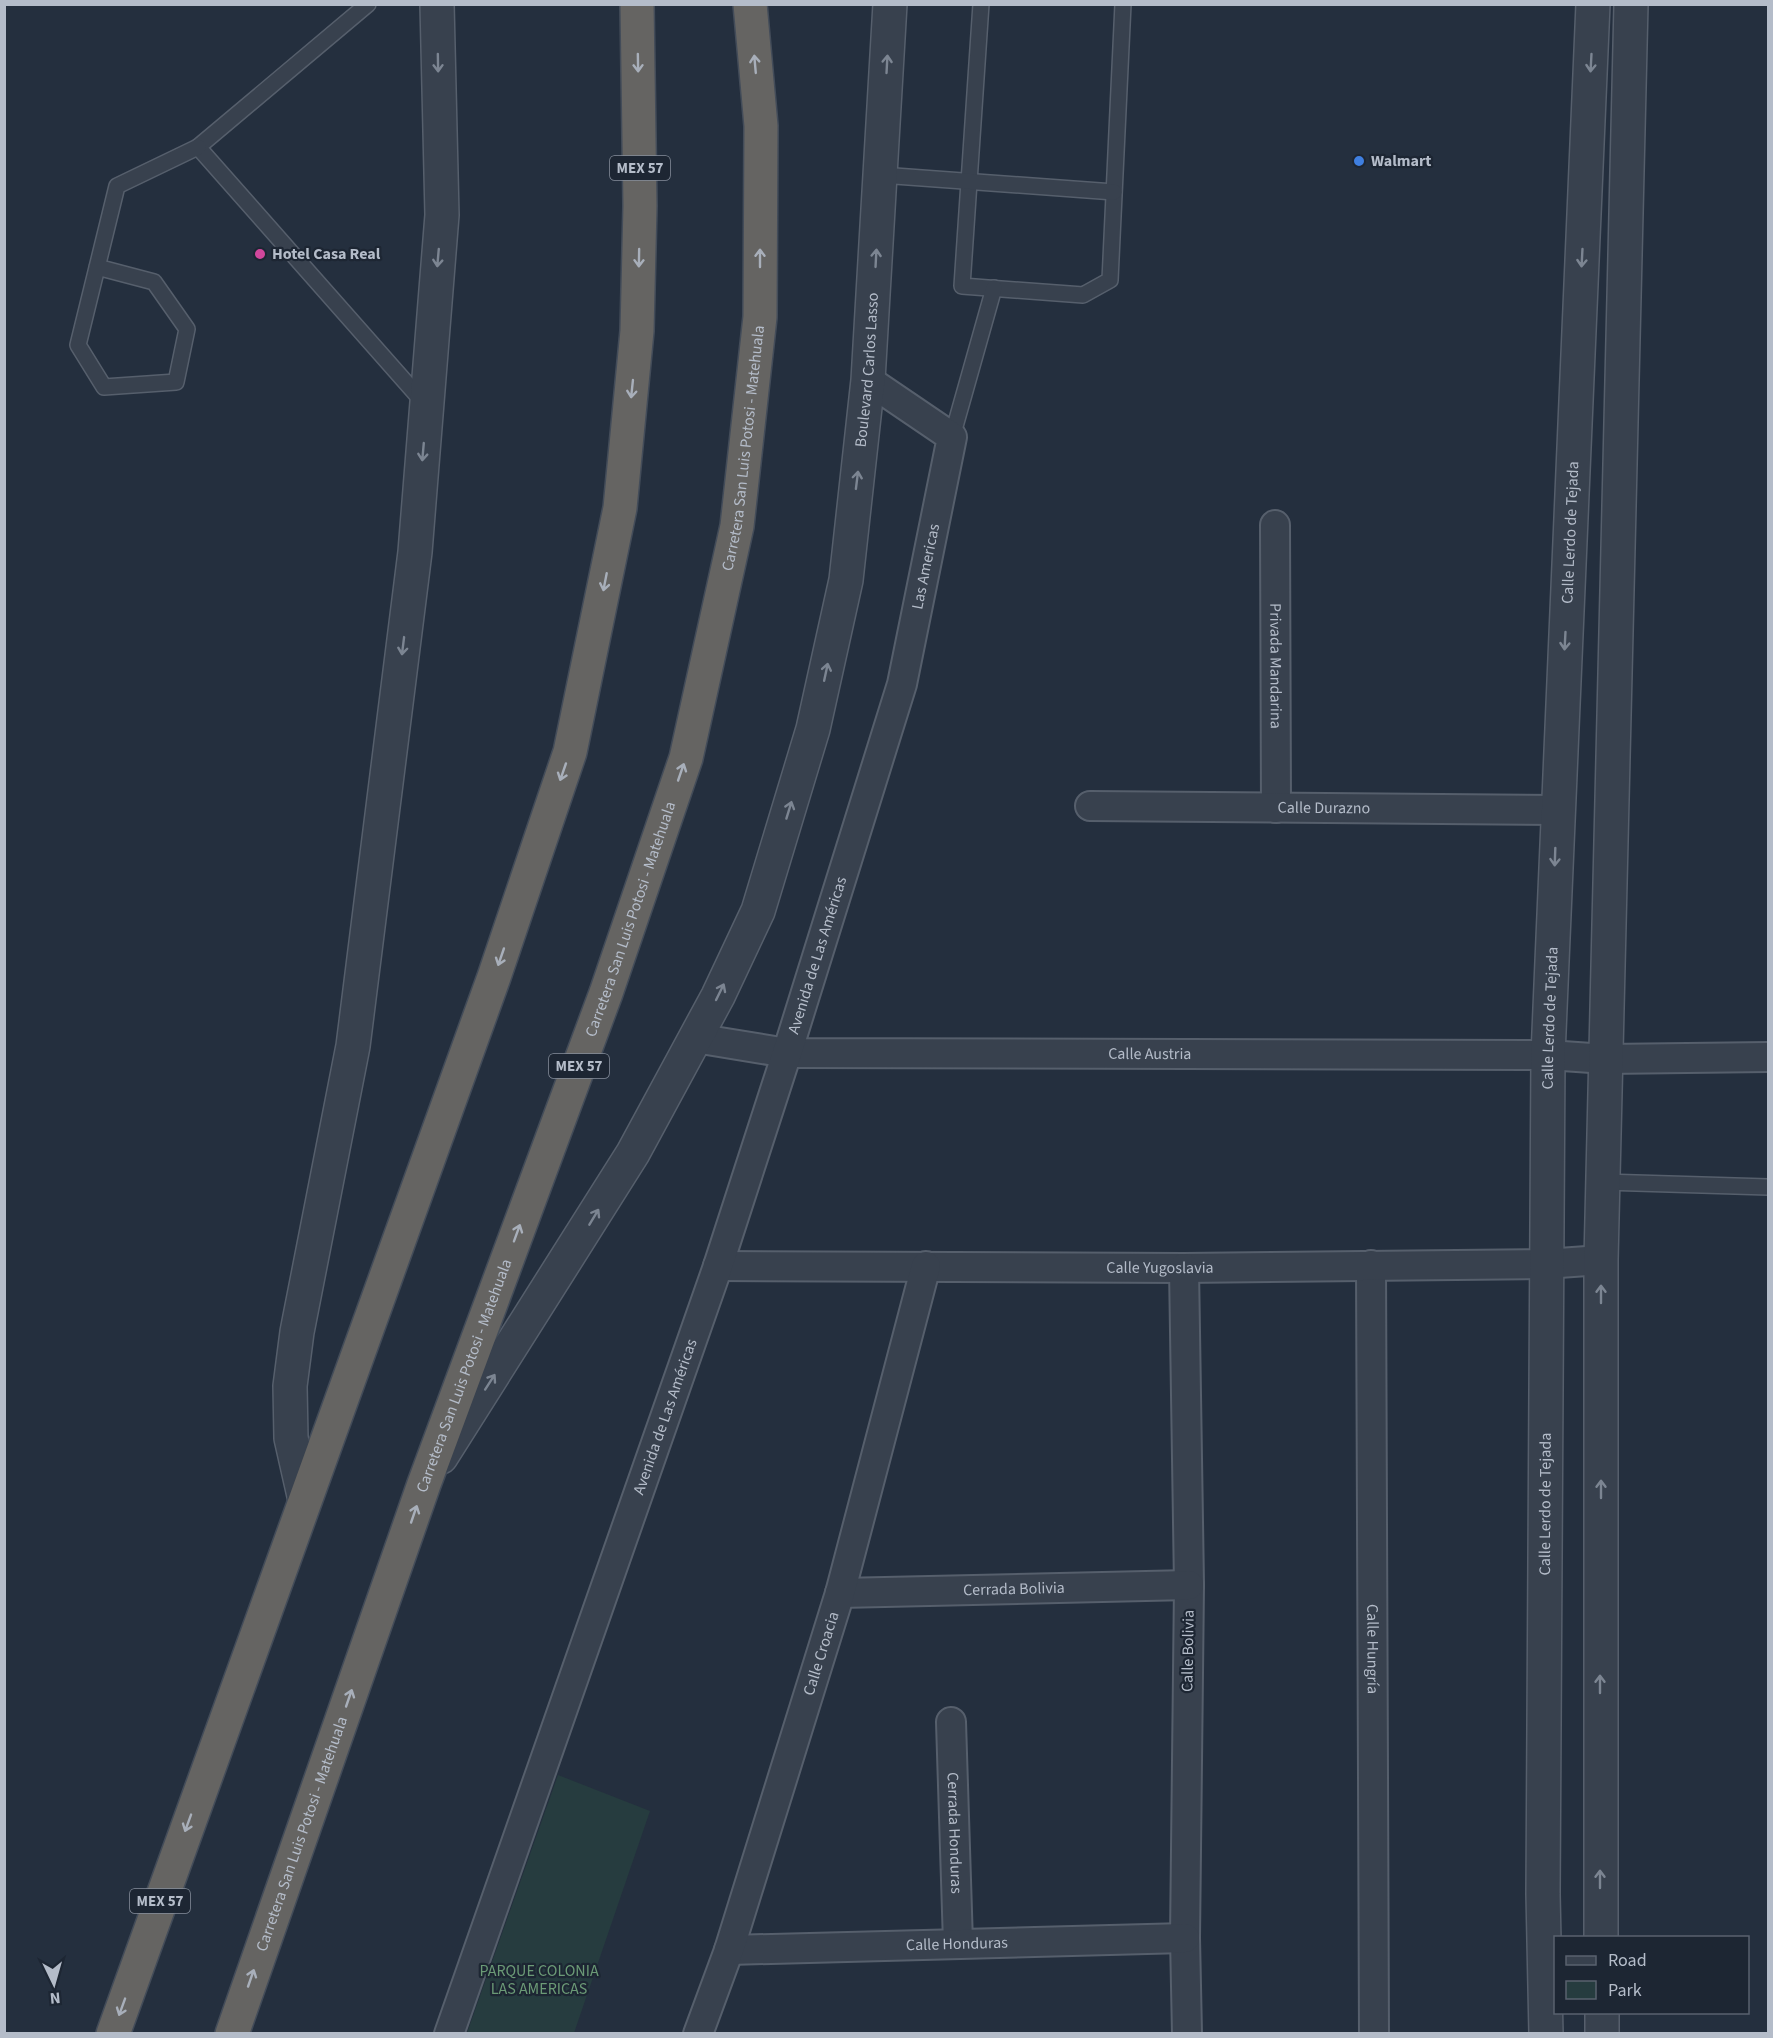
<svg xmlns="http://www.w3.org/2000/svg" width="1773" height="2038" viewBox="0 0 1773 2038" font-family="'Source Sans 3',sans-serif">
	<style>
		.green { fill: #263c3f }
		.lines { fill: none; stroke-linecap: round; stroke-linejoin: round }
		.service-casing { stroke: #565f6c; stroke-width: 18 }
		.minor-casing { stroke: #565f6c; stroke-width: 32 }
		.tertiary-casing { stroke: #565f6c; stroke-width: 36 }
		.trunk-casing { stroke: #434c59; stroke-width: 36 }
		.service { stroke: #38414e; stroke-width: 15 }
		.minor { stroke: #38414e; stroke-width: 28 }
		.tertiary { stroke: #38414e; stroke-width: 33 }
		.trunk { stroke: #656462; stroke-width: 33 }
		.oneway { stroke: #7c8592 }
		.oneway2 { stroke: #a8afba }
		.shop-dot { fill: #3f7fe0; stroke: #1d2633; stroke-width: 2 }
		.hotel-dot { fill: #d1479c; stroke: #1d2633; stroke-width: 2 }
		.labels { text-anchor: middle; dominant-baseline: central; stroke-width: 4.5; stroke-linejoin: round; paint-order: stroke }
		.shield { fill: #1d2633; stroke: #878f9c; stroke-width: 1.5 }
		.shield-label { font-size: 15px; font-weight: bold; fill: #b4bcc9 }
		.poi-label { font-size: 16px; font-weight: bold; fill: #b4bcc9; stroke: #1d2633; text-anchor: start }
		.street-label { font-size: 16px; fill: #b4bcc9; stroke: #1d2633 }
		.park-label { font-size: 16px; fill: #6b9a76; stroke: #1d2633 }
	</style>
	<rect width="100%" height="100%" fill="#242f3e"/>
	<path class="green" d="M558,1775L650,1811L574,2033H467Z"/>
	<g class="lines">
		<defs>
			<g id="service">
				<path d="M368,4L198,147L424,403"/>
				<path d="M981,4L962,286L1083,295L1110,280L1123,4"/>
				<path d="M881,175L1114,192"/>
				<path d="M97,267L154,282L187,329L176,382L104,387L78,345L117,186L198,147"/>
				<path d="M952,437L994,288"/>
				<path d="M1603,1182L1768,1187"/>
			</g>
			<g id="minor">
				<path id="s1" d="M1275,525L1276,808"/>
				<path id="s2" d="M1090,806L1557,810"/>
				<path id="s3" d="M695,1038L787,1053L1548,1055L1606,1059L1768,1057"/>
				<path id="s4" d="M1371,1265L1374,2034"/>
				<path id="s5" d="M718,1266L1184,1268L1545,1264L1601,1260"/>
				<path d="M1184,1268L1189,1585L1185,1938L1187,2034"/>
				<path id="s6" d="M840,1593L1189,1585"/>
				<path id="s7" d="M951,1722L958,1943"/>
				<path id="s8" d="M729,1950L1185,1938"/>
				<path id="s9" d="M449,2034L718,1266L787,1053L902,684L952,437L868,380"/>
				<path id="s10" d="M698,2034L729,1950L840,1593L926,1266"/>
			</g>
			<g id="tertiary">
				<path id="s11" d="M441,1457L633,1153L718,996L758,911L813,729L846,580L868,380L890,4"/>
				<path d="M305,1500L291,1438L290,1386L297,1332L353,1046L415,552L442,215L437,4"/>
				<path d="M1601,1938V1260L1631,4"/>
				<path d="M1602,2012V2034"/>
				<path id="s12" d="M1546,2034L1543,1894L1548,1055L1593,4"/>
			</g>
			<g id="trunk">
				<path d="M113,2034L494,977L570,752L620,508L637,331L640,206L637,4"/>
				<path id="s13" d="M232,2034L424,1484L606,993L686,758L737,526L760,317L761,126L750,4"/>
			</g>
		</defs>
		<use href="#service" class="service-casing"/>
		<use href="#minor" class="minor-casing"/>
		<use href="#tertiary" class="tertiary-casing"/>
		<use href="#trunk" class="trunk-casing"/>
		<use href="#service" class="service"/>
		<use href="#minor" class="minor"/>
		<use href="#tertiary" class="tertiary"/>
		<use href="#trunk" class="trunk"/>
	</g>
	<defs><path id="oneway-shaft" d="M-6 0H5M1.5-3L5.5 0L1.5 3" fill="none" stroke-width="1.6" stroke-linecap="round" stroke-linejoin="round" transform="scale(1.5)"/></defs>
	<g class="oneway">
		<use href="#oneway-shaft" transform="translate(438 63) rotate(89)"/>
		<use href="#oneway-shaft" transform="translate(1591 63) rotate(93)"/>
		<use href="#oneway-shaft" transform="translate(887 64) rotate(-87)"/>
		<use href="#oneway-shaft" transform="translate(438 258) rotate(95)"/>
		<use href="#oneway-shaft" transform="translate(876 258) rotate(-87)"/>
		<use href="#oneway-shaft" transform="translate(1582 258) rotate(93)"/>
		<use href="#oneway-shaft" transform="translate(423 452) rotate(95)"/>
		<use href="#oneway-shaft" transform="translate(857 480) rotate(-83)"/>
		<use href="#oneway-shaft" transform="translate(1565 641) rotate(93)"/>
		<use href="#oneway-shaft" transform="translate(403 646) rotate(97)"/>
		<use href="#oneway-shaft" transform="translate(826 672) rotate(-78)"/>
		<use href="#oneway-shaft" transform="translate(789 810) rotate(-73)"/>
		<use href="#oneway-shaft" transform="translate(1555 857) rotate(92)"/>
		<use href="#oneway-shaft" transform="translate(720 992) rotate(-64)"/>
		<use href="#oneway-shaft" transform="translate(594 1217) rotate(-59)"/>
		<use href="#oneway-shaft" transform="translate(1601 1294) rotate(-90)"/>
		<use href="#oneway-shaft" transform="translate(490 1382) rotate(-57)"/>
		<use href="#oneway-shaft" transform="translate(1601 1489) rotate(-90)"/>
		<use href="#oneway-shaft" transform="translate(1600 1684) rotate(-90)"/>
		<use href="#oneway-shaft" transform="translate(1600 1879) rotate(-90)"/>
	</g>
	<g class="oneway2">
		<use href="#oneway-shaft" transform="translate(638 63) rotate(89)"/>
		<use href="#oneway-shaft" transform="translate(755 64) rotate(-95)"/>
		<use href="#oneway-shaft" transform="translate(639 258) rotate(91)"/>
		<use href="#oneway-shaft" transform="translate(760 258) rotate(-90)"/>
		<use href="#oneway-shaft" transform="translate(632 389) rotate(96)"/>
		<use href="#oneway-shaft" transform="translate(605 582) rotate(101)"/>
		<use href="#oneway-shaft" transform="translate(563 772) rotate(109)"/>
		<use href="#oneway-shaft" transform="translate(681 772) rotate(-71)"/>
		<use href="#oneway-shaft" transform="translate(501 957) rotate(109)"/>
		<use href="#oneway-shaft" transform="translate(517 1233) rotate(-70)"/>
		<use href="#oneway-shaft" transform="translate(414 1514) rotate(-71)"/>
		<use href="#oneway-shaft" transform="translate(349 1698) rotate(-71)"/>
		<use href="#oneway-shaft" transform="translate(188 1823) rotate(110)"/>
		<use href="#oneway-shaft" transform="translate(251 1978) rotate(-71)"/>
		<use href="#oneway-shaft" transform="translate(122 2007) rotate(110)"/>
	</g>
	<circle class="shop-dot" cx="1359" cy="161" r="6"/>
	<circle class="hotel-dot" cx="260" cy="254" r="6"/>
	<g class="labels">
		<g class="shield">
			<rect x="610" y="156" width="60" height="24" rx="4.5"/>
			<rect x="549" y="1054" width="60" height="24" rx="4.5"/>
			<rect x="130" y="1889" width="60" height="24" rx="4.5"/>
		</g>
		<g class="shield-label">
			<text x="640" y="168">MEX 57</text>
			<text x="579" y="1066">MEX 57</text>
			<text x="160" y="1901">MEX 57</text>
		</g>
		<g class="poi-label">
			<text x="1371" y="161">Walmart</text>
			<text x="272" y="254">Hotel Casa Real</text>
		</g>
		<g class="street-label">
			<text stroke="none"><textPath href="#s11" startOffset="1186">Boulevard Carlos Lasso</textPath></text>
			<text stroke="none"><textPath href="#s13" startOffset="1670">Carretera San Luis Potosi - Matehuala</textPath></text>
			<text stroke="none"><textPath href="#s12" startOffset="1502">Calle Lerdo de Tejada</textPath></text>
			<text stroke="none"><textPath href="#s9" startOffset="1544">Las Americas</textPath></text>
			<text stroke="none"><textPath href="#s1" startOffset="141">Privada Mandarina</textPath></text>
			<text stroke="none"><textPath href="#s2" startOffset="234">Calle Durazno</textPath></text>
			<text stroke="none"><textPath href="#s13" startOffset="1184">Carretera San Luis Potosi - Matehuala</textPath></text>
			<text stroke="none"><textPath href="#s9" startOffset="1140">Avenida de Las Américas</textPath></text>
			<text stroke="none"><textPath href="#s12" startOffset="1016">Calle Lerdo de Tejada</textPath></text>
			<text stroke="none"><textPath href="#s3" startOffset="456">Calle Austria</textPath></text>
			<text stroke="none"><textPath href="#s5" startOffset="442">Calle Yugoslavia</textPath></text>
			<text stroke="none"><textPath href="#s13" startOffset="698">Carretera San Luis Potosi - Matehuala</textPath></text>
			<text stroke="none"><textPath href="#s9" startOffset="654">Avenida de Las Américas</textPath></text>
			<text stroke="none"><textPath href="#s12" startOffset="530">Calle Lerdo de Tejada</textPath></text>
			<text stroke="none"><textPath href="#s6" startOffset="174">Cerrada Bolivia</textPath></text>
			<text stroke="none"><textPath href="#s4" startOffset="384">Calle Hungría</textPath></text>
			<text transform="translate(1188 1651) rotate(-89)">Calle Bolivia</text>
			<text stroke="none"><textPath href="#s10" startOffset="400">Calle Croacia</textPath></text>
			<text stroke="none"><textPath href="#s7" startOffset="111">Cerrada Honduras</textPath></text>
			<text stroke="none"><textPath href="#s13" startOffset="212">Carretera San Luis Potosi - Matehuala</textPath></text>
			<text stroke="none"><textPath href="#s8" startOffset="228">Calle Honduras</textPath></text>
		</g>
		<g class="park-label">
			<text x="539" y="1971">PARQUE COLONIA<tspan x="539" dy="18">LAS AMERICAS</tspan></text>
		</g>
	</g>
	<rect width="1773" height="2038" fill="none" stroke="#b4bcc9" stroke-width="12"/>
	<rect x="1554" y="1936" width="195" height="78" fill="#1d2633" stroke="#59626f" stroke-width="1.5"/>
	<rect x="1566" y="1956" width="30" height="9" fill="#38414e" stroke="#59626f" stroke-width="1.5"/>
	<text x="1608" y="1966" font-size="18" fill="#b4bcc9">Road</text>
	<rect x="1566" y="1981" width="30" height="18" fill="#263c3f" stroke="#59626f" stroke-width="1.5"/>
	<text x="1608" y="1996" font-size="18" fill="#b4bcc9">Park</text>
	<g transform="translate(54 1984) rotate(175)" stroke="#1d2633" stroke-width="4.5" paint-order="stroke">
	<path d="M0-4.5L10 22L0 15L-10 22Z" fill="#b4bcc9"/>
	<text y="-9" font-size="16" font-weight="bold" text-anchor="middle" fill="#b4bcc9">N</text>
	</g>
</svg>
